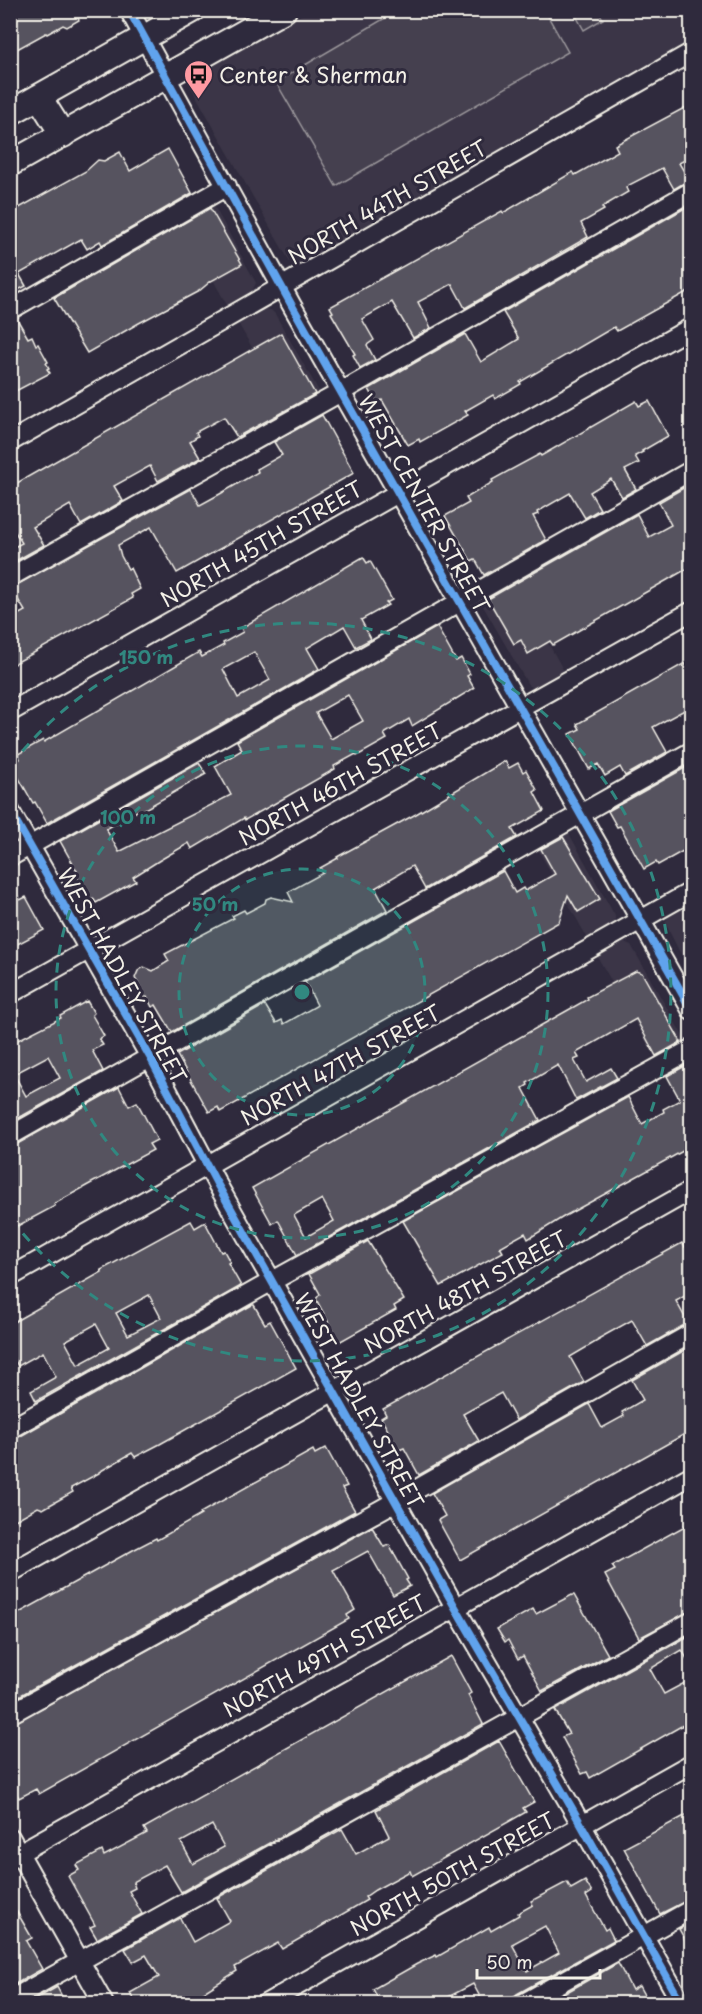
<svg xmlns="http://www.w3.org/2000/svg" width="702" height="2014" viewBox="0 0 702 2014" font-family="'Playpen Sans',sans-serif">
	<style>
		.built { fill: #3b3647 }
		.grass { fill: #454050; stroke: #9c989c; stroke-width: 1.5 }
		.building { fill: #56525f; stroke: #f4f1e8; stroke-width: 1.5; fill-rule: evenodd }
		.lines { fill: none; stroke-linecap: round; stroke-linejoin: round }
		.minor-casing { stroke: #f4f1e8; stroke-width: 22 }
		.major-casing { stroke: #f4f1e8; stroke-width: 28 }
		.minor { stroke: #2f2a3d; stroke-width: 18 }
		.major { stroke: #2f2a3d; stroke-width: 24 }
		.cycleway-casing { stroke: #2f2a3d; stroke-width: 11 }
		.cycleway { stroke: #60a3ed; stroke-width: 8 }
		.ring { fill: none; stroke: #318880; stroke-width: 3; stroke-dasharray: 10 8 }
		.labels { text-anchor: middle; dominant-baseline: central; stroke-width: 6; stroke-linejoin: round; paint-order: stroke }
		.poi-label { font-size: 21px; fill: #f4f1e8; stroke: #2f2a3d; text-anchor: start }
		.street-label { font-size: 21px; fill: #f4f1e8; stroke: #2f2a3d }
		.centre { fill: #318880; stroke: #2f2a3d; stroke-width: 3 }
		.ring-label { font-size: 18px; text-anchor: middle; font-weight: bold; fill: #318880; stroke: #2f2a3d; stroke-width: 6; stroke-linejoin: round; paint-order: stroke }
	</style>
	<rect width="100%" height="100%" fill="#2f2a3d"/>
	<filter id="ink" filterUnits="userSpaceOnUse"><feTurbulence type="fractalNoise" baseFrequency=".0167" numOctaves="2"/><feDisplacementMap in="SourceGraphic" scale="12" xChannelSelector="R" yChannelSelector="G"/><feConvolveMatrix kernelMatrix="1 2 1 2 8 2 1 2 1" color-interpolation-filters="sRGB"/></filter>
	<g filter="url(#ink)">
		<g class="built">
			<path d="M308,11H691V45L299,267L291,264L191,87L190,82L195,74Z"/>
			<path d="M213,204L256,283L252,291L227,305L181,222Z"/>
			<path d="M264,309L271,310L275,314L320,393L289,411L238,323Z"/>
			<path d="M512,579L565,673L536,689L529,686L479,599Z"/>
			<path d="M567,830L615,916V920L611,926L588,939L537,848Z"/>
			<path d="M691,903V974L665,923L668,917Z"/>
			<path d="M624,942L631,945L688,1045L658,1062L597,956Z"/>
		</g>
		<g class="grass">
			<path d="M581,10L598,11L603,19L584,30L575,14Z"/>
			<path d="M397,11H545L568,52L336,186L276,82Z"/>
		</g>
		<g class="building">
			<path d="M10,10H74L79,20L67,27L63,25L47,34L46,33L10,53Z"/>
			<path d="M686,107L692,118V156L679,163L689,180L674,189L662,168L629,185L626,188L628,192L602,207L604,210L581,223L588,237L465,308L452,284L418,302L431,328L413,338L392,302L362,319L374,340L367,345L375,360L360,368L353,355L355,354L331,313L333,312L330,307L502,211L503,213L573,172L575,175L618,151L615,145Z"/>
			<path d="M168,149L192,193L102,245L100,241L87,249L81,239L19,274L26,286L10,294V213L86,171L98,160L104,161L120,152L130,171Z"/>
			<path d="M692,204V289L617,331L614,327L520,382L521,384L495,399L493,395L465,411L468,415L420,442L419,439L408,445L382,400L377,403L369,389L465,334L481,362L519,339L503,312Z"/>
			<path d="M210,208L242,264L211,281L199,291L139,323L87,353L54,298Z"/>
			<path d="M17,319L28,338L32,336L36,345L38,344L48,362L46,363L49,368L47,369L50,373L10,394V321Z"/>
			<path d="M281,333L315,394L237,437L224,417L196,432L198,436L190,441L200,458L158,481L150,466L114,486L123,501L81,525L70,505L33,527L44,545L10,564V549L22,543L10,524V487Z"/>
			<path d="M636,401L639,406L649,401L668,436L642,451L643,452L635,456L639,463L625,470L636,489L622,497L611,479L590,492L600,509L585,518L570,493L537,512L538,514L533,516L546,540L484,575L475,559L471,561L445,516L469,503L466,498L493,482L492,480L540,454L541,456Z"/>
			<path d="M322,415L354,473L177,573L151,527L118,545L121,556L128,569L130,568L140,589L131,594L133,598L10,666V619L25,611L11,588L191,489L200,505L220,494L258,472L257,469L282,455L274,442Z"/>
			<path d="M685,487L692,499V566L553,645L550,641L528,654L521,640L514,644L488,599L637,514L649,537L671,525L659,502Z"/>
			<path d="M363,557L367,563L370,561L392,600L386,603L388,605L361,620L371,639L356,647L344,626L307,648L319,669L47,823L35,802L33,803L11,764L20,759L18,754L43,740L44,742L199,652L202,657L224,645L223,643L243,632L241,628ZM254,652L270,680L238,698L223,669Z"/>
			<path d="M437,627L456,661L461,658L470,674L467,676L474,688L412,726L409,719L384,734L387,739L357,756L356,754L334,766L335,769L272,805L245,820L244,818L192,849L189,843L160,860L133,877L136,881L123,888L96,903L93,898L90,900L74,873L77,871L60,841L199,763L206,774L138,813L137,811L106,829L119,852L231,795L215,766L242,750L237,741ZM348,695L363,721L331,739L316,713Z"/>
			<path d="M685,663L687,668L692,666V706L653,727L667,752L625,776L620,767L605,776L598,764L589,769L570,734L580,729L577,724Z"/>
			<path d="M505,761L509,768L518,763L523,772L526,770L537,790L534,792L544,811L512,829L517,837L425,889L412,866L375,888L387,910L172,1032L156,1005L152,1007L147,997L142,998L138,992L140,987L135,978L138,971L144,967L153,971L169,961L165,954L234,918L232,916L244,910L246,913L265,903L266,899L271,897L293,902L288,892L323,873L320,868L338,858L337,857L416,814Z"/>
			<path d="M692,764V846L658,865L656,862L644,869L620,826L617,827L608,811Z"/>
			<path d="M563,837L600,899L578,912L568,895L559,922L220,1112L218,1107L209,1112L177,1055L265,1005L276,1023L282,1020L284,1024L316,1006L317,1005L305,982L503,871L515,893L523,888L525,891L555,874L541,849Z"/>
			<path d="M10,882L20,900L26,897L44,930L10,948Z"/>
			<path d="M636,971L642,973L681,1042L656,1056L636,1019L576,1053L579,1058L574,1060L586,1082L611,1068L617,1078L576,1100L558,1065L527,1083L528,1085L523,1088L540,1120L297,1255L278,1220L272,1224L252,1188L563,1013L588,999L587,997ZM322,1199L334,1221L306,1237L294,1215Z"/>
			<path d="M87,1001L94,1013L92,1015L104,1036L99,1039L103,1045L92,1050L103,1071L15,1120L10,1113V1044L61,1018L60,1016ZM48,1056L60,1078L26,1096L14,1074Z"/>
			<path d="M685,1066L692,1078V1146L565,1216L528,1239L525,1233L500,1247L503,1252L441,1286L403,1221L628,1097L642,1124L664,1112L663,1109L680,1100L667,1076Z"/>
			<path d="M119,1087L129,1106L137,1102L157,1140L149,1144L153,1150L88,1185L54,1204L55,1206L10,1230V1148Z"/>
			<path d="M191,1221L195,1228L205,1222L221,1252L224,1251L230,1262L228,1263L241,1286L36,1401L31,1391L56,1377L43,1352L18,1366L10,1353V1324L102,1272L101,1270ZM149,1295L161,1318L128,1335L116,1313ZM96,1324L109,1348L78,1365L65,1341Z"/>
			<path d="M368,1241L404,1300L394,1306L396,1310L339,1342L316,1299L320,1294L309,1274Z"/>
			<path d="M682,1243L685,1247L692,1244V1292L676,1301L688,1323L647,1346L632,1320L598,1339L599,1340L570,1357L584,1382L516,1420L501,1393L463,1414L479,1441L419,1475L404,1448L399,1450L381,1418L386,1415L383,1409Z"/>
			<path d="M252,1305H254L265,1324L270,1321L296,1368L160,1444L135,1457L132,1453L99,1472V1473L71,1488L73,1492L48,1506L43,1509L38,1507L10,1523V1442Z"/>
			<path d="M692,1346V1430L460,1560L438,1520L445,1516L432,1493L589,1404L602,1428L624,1416L622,1412L643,1400L632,1380Z"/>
			<path d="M326,1448L347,1486L342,1488L355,1511L10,1701V1618L133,1550L156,1538L157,1540L201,1515L200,1513L313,1450L315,1454Z"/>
			<path d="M692,1522V1610L639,1638L605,1575L615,1570L612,1566Z"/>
			<path d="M372,1527L384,1547L389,1545L408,1579L406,1580L410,1586L393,1595L368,1551L333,1570L355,1610L347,1615L349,1619L39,1794L36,1789L19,1798L13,1788L16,1778L10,1769V1725Z"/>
			<path d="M572,1595H574L608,1655L542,1691L523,1656L518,1659L508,1640L505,1642L497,1629L533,1609L536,1614Z"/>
			<path d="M692,1634V1668L682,1650L650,1669L664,1694L692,1679V1720L590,1778L587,1772L582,1774L562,1737L569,1734L555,1710Z"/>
			<path d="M451,1656L471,1693L468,1695L483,1724L181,1892L165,1865L133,1882L135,1888L129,1891L142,1914L97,1939L90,1927L95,1925L68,1876L79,1870L76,1865L102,1851L104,1856L147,1833L144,1828ZM212,1825L224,1847L193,1864L181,1842Z"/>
			<path d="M499,1741L534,1802L523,1808L526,1812L412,1876L410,1871L375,1890L365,1897L367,1900L282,1949L278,1943L235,1967L237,1971L185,2004H136L130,1993L159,1977L146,1955L133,1962L125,1949L180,1918L193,1942L230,1921L217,1898L342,1829L356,1854L389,1836L376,1810Z"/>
			<path d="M692,1812V1898L660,1914L624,1848Z"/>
			<path d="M585,1881L592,1892L586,1896L605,1930L608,1928L614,1940L517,1994L504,2004H484L473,1984L435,2004H381L373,1989L417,1964L436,1955L437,1957L489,1927L491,1931L519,1915L518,1913L533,1905L531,1901L567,1882L571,1889ZM545,1926L559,1953L527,1971L512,1944Z"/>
			<path d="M10,1900L32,1938L26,1941L42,1969L10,1987Z"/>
			<path d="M692,1922V1952L679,1929Z"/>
			<path d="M618,1963L632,1990L639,1986L649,2004H553L551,2001Z"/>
			<path d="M57,1987L66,2004H27Z"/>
		</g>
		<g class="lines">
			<defs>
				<g id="minor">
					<path d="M129,10L291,304L692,1011"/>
					<path d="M10,310L227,186"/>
					<path d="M10,442L692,52"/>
					<path d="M10,577L341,392L692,191"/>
					<path d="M10,712L692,327"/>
					<path d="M10,811L150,1057L216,1182L455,1607L573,1810L682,2004"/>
					<path d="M10,857L692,470"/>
					<path d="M10,994L692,611"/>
					<path d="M10,1136L692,751"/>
					<path d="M10,1277L692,891"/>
					<path d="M10,1429L258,1289L692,1049"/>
					<path d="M10,1573L692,1190"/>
					<path d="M10,1714L382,1509L692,1333"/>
					<path d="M10,1837L104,2004"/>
					<path d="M10,1858L692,1475"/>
					<path d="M10,2000L692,1621"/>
					<path d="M265,2004L692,1763"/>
					<path d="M522,2004L692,1909"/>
				</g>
				<g id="major">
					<path d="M39,97L63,135"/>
					<path d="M10,113L193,10"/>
					<path d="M10,164L284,10"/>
				</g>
			</defs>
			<use href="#minor" class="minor-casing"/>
			<use href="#major" class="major-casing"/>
			<use href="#minor" class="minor"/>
			<use href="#major" class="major"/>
			<defs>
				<g id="cycleway">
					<path d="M129,10L291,304L692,1011"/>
					<path d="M10,811L150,1057L216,1182L455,1607L573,1810L682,2004"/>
				</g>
			</defs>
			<use href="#cycleway" class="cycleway-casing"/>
			<use href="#cycleway" class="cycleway"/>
		</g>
	</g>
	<circle cx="302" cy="992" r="123" fill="#318880" fill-opacity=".12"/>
	<g class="ring">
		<circle cx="302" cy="992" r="123"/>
		<circle cx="302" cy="992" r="246"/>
		<path d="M11 765A369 369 0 1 1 11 1219"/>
	</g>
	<defs>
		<symbol id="bus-pin" viewBox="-11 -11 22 30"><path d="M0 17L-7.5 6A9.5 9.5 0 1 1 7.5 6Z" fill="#ff9aa2" stroke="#2f2a3d"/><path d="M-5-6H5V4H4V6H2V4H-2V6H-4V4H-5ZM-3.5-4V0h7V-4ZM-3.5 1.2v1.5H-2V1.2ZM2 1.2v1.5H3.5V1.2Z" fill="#111"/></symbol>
	</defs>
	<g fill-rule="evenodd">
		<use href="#bus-pin" x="182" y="58" width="33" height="45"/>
	</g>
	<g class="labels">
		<g class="poi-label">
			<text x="219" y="74">Center &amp; Sherman</text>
		</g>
		<g class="street-label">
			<text transform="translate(387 201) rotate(-30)">NORTH 44TH STREET</text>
			<text transform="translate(425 503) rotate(61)">WEST CENTER STREET</text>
			<text transform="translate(261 543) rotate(-30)">NORTH 45TH STREET</text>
			<text transform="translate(340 783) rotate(-29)">NORTH 46TH STREET</text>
			<text transform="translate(123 975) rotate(61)">WEST HADLEY STREET</text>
			<text transform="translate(340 1064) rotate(-29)">NORTH 47TH STREET</text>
			<text transform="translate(465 1291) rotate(-29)">NORTH 48TH STREET</text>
			<text transform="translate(360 1400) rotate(61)">WEST HADLEY STREET</text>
			<text transform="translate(324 1655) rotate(-29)">NORTH 49TH STREET</text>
			<text transform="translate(452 1873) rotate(-29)">NORTH 50TH STREET</text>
		</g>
	</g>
	<circle cx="302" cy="992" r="9" class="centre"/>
	<g class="ring-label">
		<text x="146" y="664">150 m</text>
		<text x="128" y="824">100 m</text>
		<text x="215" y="911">50 m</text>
	</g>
	<rect width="702" height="2014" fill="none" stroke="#2f2a3d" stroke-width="36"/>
	<rect x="18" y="18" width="666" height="1978" fill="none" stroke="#f4f1e8" stroke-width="2" filter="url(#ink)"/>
	<path d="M477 1969v9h123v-9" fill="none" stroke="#f4f1e8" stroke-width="3"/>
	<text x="486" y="1969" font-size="18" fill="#f4f1e8" stroke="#2f2a3d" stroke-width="4.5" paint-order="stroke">50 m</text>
</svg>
